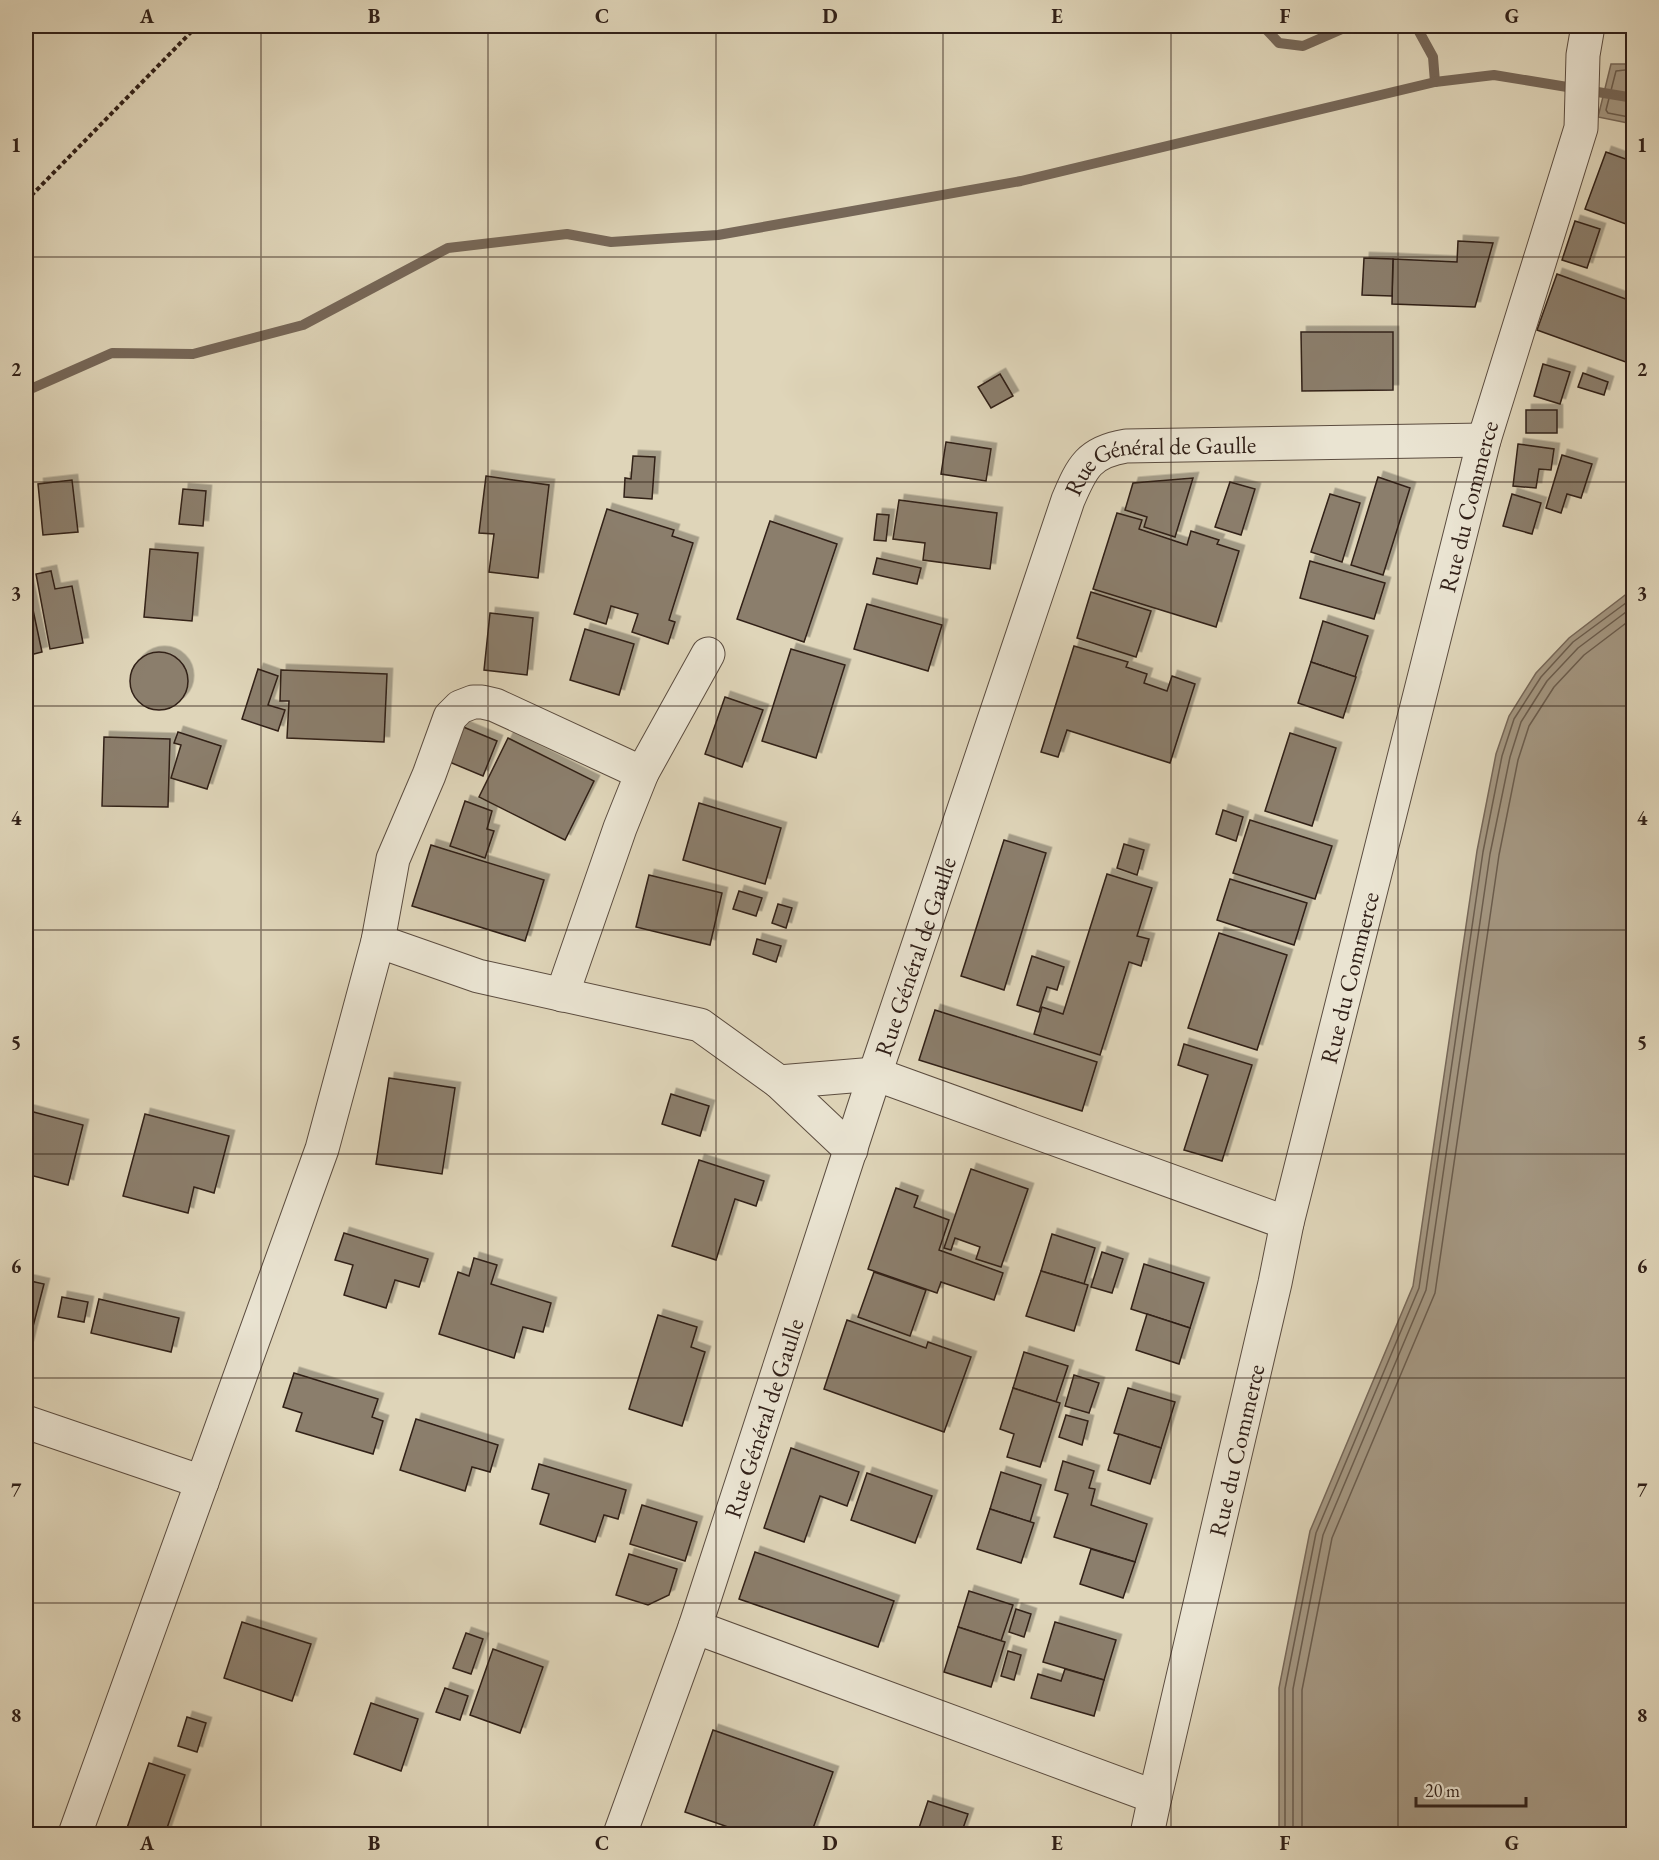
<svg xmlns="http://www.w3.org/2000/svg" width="1659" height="1860" viewBox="0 0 1659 1860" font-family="'EB Garamond',serif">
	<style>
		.water { fill: #a49782; stroke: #766758; stroke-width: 1.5 }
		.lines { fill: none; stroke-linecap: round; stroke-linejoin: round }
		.shore { stroke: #6a5c4d; stroke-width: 1.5 }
		.stream { stroke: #766758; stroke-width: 10 }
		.building { fill: #8b7e6c; stroke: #312018; stroke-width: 1.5; filter: url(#shadow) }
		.street-casing { stroke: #5c4d40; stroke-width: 35 }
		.path { stroke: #312018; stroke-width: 4; stroke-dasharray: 4.5 3; stroke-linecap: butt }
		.street { stroke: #eae4d2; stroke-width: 33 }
		.grid { fill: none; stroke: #312018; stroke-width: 1.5; stroke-opacity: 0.55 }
		.labels { text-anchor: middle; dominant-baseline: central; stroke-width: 4.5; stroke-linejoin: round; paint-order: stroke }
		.street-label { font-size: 24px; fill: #312018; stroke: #eae4d2 }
		.neatline { fill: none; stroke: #312018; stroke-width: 2 }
		.grid-label { font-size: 20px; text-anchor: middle; font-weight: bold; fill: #312018 }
	</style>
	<defs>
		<filter id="shadow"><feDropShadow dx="5.5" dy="-5.5" stdDeviation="0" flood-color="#0004"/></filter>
	</defs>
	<rect width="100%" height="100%" fill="#dfd5b9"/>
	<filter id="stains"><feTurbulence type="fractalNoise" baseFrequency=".00333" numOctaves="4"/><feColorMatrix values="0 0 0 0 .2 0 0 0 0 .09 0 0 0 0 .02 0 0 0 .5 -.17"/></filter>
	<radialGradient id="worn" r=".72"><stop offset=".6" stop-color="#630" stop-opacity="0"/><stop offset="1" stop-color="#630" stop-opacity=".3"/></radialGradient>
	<g class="water">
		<path d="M1611,64H1633V124L1598,117Z"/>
		<path d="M1633,589V1834H1279V1688L1310,1531L1413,1286L1477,851L1496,754L1509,716L1536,673L1569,638Z"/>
	</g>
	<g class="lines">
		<g class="shore">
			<path d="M1634,69L1616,71L1606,110L1608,113L1634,118"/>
			<path d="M1285,1834V1689L1316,1533L1419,1288L1483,852L1502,756L1514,719L1541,677L1573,642L1634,597"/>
			<path d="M1293,1834V1689L1323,1535L1426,1290L1490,854L1510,757L1521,722L1547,681L1578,648L1634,606"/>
			<path d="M1302,1834V1690L1332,1538L1435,1293L1499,855L1518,760L1529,726L1554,687L1584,655L1634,617"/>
		</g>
		<g class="stream">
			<path d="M1263,26L1279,43L1303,46L1349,26"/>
			<path d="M1416,26L1433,57L1435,82"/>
			<path d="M26,391L112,353L193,354L303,325L448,248L567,234L611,242L718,235L1021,181L1435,82L1494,75L1634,98"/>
		</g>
	</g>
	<g class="building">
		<path d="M1606,152L1634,162V227L1585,209Z"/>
		<path d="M1575,221L1600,229L1587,268L1562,260Z"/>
		<path d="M1458,241L1493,243L1475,307L1392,304L1393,259L1457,262Z"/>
		<path d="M1364,258L1393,259L1392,296L1362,295Z"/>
		<path d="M1557,274L1634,302V365L1537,330Z"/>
		<path d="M1301,332H1393V390L1302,391Z"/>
		<path d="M1543,364L1570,372L1560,404L1534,396Z"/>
		<path d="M1583,373L1608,382L1604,395L1578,387Z"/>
		<path d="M1000,374L1013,396L991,408L978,387Z"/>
		<rect x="1526" y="410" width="31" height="23"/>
		<path d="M946,442L991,449L986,481L941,474Z"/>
		<path d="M1518,444L1554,449L1551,470L1539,469L1536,488L1513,486Z"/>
		<path d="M1562,455L1592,464L1581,498L1567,494L1561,513L1546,508Z"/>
		<path d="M633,456L655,457L652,499L624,497L625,478L631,479Z"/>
		<path d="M486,476L549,485L538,578L489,572L494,534L479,533Z"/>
		<path d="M1378,477L1410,488L1383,575L1351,565Z"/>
		<path d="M1193,478L1175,537L1144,527L1147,517L1125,510L1133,483Z"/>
		<path d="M72,480L78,532L43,535L38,484Z"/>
		<path d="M1230,482L1255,489L1241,535L1215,527Z"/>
		<path d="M183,489L206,491L203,526L179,524Z"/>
		<path d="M1330,494L1360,503L1342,562L1311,552Z"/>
		<path d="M1512,494L1541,503L1532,534L1503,526Z"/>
		<path d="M899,500L997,513L990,569L923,560L925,543L893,539Z"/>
		<path d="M607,509L674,530L672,536L693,543L669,620L675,622L668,644L632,632L638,614L611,606L606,624L574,614Z"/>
		<path d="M1117,513L1142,520L1139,529L1187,545L1191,531L1219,540L1217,544L1239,551L1216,627L1093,589Z"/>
		<path d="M877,514L889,515L886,541L874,540Z"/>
		<path d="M770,521L837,544L804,642L737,619Z"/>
		<path d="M150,549L198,553L192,621L144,617Z"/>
		<path d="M877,558L921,568L917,584L873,574Z"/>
		<path d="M1310,561L1385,583L1374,619L1300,598Z"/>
		<path d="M51,571L55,589L72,586L83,643L50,649L36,574Z"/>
		<path d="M26,577L42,652L26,656Z"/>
		<path d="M1091,592L1151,611L1136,657L1077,638Z"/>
		<path d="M867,604L942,625L928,671L854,649Z"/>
		<path d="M490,613L533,618L527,675L484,670Z"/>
		<path d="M1323,621L1368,636L1355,677L1311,662Z"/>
		<path d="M585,629L634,644L619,695L570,680Z"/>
		<path d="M1074,646L1128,662L1126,667L1147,674L1144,683L1167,691L1172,676L1195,684L1170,763L1067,730L1058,757L1041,752Z"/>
		<path d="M791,649L845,665L816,758L762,741Z"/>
		<circle cx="159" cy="681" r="29"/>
		<path d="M1311,662L1356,677L1343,718L1298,703Z"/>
		<path d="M258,669L278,676L268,705L285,710L278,731L242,719Z"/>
		<path d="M281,670L387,674L384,742L287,738L289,701H280Z"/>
		<path d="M725,697L763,710L742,767L705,754Z"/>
		<path d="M461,726L497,741L483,776L447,761Z"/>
		<path d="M178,732L221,746L207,789L171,778L181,745L174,743Z"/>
		<path d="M1290,733L1336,748L1312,826L1265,811Z"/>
		<path d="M104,737L170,739L168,807L102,806Z"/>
		<path d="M508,738L594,781L565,840L479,797Z"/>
		<path d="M465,801L492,811L487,829L494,831L485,858L450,846Z"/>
		<path d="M699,803L781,828L765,884L683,860Z"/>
		<path d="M1223,810L1243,817L1236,841L1216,834Z"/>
		<path d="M1250,820L1332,846L1315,899L1233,873Z"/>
		<path d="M1004,840L1046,853L1004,990L961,976Z"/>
		<path d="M1124,844L1144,850L1137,875L1117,868Z"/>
		<path d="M431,845L544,880L525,941L412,906Z"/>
		<path d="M1107,874L1152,888L1137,936L1149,939L1141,966L1129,962L1100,1055L1034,1034L1042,1007L1063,1014Z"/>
		<path d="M649,875L722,893L710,945L636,927Z"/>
		<path d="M1230,879L1307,903L1294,945L1217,920Z"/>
		<path d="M739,891L762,898L756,916L733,909Z"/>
		<path d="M778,904L792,908L786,928L772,923Z"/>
		<path d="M1219,933L1287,955L1257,1050L1188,1028Z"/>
		<path d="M757,939L781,946L776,962L753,954Z"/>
		<path d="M1032,956L1064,967L1057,990L1047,987L1039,1012L1017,1005Z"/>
		<path d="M935,1010L1097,1062L1082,1111L919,1060Z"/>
		<path d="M1184,1044L1252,1065L1222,1161L1184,1150L1208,1075L1178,1065Z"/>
		<path d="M389,1078L455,1088L442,1174L376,1164Z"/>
		<path d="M671,1094L709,1106L700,1136L662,1124Z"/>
		<path d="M26,1110L83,1125L68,1185L26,1174Z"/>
		<path d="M145,1114L229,1136L214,1193L194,1187L188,1213L123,1196Z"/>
		<path d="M699,1160L764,1181L756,1206L735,1199L716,1260L672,1246Z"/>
		<path d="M971,1169L1028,1189L1001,1267L976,1259L980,1247L955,1238L951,1250L944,1248Z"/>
		<path d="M896,1188L918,1196L914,1207L949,1220L939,1250L1003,1273L994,1300L941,1282L937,1293L868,1269Z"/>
		<path d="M344,1233L428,1259L419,1287L395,1280L386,1308L344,1295L353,1265L335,1260Z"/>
		<path d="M1052,1234L1095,1248L1084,1284L1041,1271Z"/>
		<path d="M1102,1252L1123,1259L1112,1293L1091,1287Z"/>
		<path d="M474,1258L497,1265L491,1284L551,1303L543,1332L523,1327L514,1358L439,1334L458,1272L469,1276Z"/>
		<path d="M1144,1264L1204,1283L1190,1328L1131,1309Z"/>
		<path d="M1041,1271L1088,1285L1074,1331L1026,1316Z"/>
		<path d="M874,1272L926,1290L910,1336L858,1317Z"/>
		<path d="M26,1280L44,1284L28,1346L26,1345Z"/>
		<path d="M62,1297L88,1302L84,1322L58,1317Z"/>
		<path d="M99,1299L179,1318L171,1352L91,1333Z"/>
		<path d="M1147,1314L1190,1328L1179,1364L1136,1350Z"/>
		<path d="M658,1315L697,1327L691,1347L705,1352L682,1426L629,1409Z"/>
		<path d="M847,1320L926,1348L928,1342L971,1357L944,1432L824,1389Z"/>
		<path d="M1024,1352L1068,1366L1056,1402L1013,1388Z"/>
		<path d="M294,1373L378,1399L372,1417L383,1421L373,1454L296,1431L302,1413L283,1407Z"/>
		<path d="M1074,1375L1099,1383L1089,1413L1065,1406Z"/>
		<path d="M1013,1388L1060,1403L1040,1467L1007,1457L1014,1434L1000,1429Z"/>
		<path d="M1128,1388L1175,1402L1161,1448L1114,1433Z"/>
		<path d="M1066,1415L1088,1421L1082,1445L1059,1437Z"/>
		<path d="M416,1419L498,1445L490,1472L472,1467L465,1491L400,1470Z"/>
		<path d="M1119,1434L1161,1448L1150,1484L1108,1470Z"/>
		<path d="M791,1448L859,1472L847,1506L820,1496L804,1542L764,1528Z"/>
		<path d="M1063,1461L1094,1471L1089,1488L1095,1489L1091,1505L1147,1524L1135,1562L1054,1537L1068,1494L1055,1490Z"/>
		<path d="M539,1464L626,1490L618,1519L604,1515L595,1542L540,1524L549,1494L532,1489Z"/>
		<path d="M1001,1472L1041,1485L1030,1522L990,1509Z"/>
		<path d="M867,1473L932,1496L915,1543L851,1520Z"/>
		<path d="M642,1505L697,1522L685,1561L630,1544Z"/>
		<path d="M990,1509L1034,1523L1021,1563L977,1549Z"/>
		<path d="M1091,1549L1135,1562L1123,1598L1080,1584Z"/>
		<path d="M755,1552L894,1601L878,1647L739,1599Z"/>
		<path d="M629,1554L677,1569L669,1595L648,1605L616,1595Z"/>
		<path d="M969,1591L1013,1605L1001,1641L958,1627Z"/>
		<path d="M1016,1609L1031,1614L1024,1637L1009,1632Z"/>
		<path d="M242,1622L311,1644L292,1701L224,1678Z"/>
		<path d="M1055,1622L1116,1640L1104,1680L1043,1662Z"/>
		<path d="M958,1627L1005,1642L991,1687L944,1672Z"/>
		<path d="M466,1633L483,1639L471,1674L453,1668Z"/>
		<path d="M493,1649L543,1667L520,1733L470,1715Z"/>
		<path d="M1008,1651L1021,1655L1014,1680L1001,1676Z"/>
		<path d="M1065,1669L1104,1680L1094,1716L1031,1698L1038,1674L1061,1681Z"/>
		<path d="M445,1688L468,1696L460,1720L436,1712Z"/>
		<path d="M371,1703L418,1719L401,1771L354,1754Z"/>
		<path d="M187,1717L206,1723L197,1752L178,1746Z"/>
		<path d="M713,1730L833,1772L811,1834H748L685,1812Z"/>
		<path d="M149,1763L185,1775L165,1834H138L126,1831Z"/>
		<path d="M928,1801L968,1814L961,1834H917Z"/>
	</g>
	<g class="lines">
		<defs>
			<g id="street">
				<path d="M378,941L478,976L700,1025L779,1082L851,1150"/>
				<path d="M562,995L620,828L642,773L708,654"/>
				<path d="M779,1082L875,1074L1287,1223"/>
				<path d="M26,1422L202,1482"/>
				<path d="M695,1627L1155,1797"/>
				<path d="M75,1834L322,1149L378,941L393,859L429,775L450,717L460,707L473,702H482L495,705L642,773"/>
				<path id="s1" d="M620,1834L695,1627L875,1074L1068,500C1082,467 1089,452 1126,446L1484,440"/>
				<path id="s2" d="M1147,1834L1155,1797L1275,1283L1287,1223L1484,440L1581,128L1583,55L1588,26"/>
			</g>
		</defs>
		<use href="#street" class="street-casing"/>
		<path class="path" d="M26,201L197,26"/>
		<use href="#street" class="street"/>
	</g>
	<path class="grid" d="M261,26V1834M488,26V1834M716,26V1834M943,26V1834M1171,26V1834M1398,26V1834M26,257H1634M26,482H1634M26,706H1634M26,930H1634M26,1154H1634M26,1378H1634M26,1603H1634"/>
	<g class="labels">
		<g class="street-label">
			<text stroke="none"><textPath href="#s1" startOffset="1518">Rue Général de Gaulle</textPath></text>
			<text stroke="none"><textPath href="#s2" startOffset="1366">Rue du Commerce</textPath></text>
			<text stroke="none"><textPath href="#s1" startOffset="926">Rue Général de Gaulle</textPath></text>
			<text stroke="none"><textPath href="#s2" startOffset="880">Rue du Commerce</textPath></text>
			<text stroke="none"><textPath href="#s1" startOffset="440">Rue Général de Gaulle</textPath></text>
			<text stroke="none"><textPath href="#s2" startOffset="394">Rue du Commerce</textPath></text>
		</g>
	</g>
	<rect width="1659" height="1860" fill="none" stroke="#dfd5b9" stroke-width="66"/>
	<path d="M1416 1797v9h110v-9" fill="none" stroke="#312018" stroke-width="3"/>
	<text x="1425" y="1797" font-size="18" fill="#312018" stroke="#eae4d2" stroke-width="4.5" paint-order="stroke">20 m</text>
	<rect x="33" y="33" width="1593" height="1794" class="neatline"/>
	<g class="grid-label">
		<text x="147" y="23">A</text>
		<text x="374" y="23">B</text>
		<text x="602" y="23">C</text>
		<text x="830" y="23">D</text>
		<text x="1057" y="23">E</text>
		<text x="1285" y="23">F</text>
		<text x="1512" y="23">G</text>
		<text x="16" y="152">1</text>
		<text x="1642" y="152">1</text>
		<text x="16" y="376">2</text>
		<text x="1642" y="376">2</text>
		<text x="16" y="600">3</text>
		<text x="1642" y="600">3</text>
		<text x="16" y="825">4</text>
		<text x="1642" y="825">4</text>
		<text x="16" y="1049">5</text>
		<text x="1642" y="1049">5</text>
		<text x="16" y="1273">6</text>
		<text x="1642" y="1273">6</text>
		<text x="16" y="1497">7</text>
		<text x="1642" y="1497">7</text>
		<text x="16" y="1722">8</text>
		<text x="1642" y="1722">8</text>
		<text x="147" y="1850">A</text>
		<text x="374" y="1850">B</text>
		<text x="602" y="1850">C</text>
		<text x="830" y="1850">D</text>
		<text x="1057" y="1850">E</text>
		<text x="1285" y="1850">F</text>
		<text x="1512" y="1850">G</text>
	</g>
	<rect width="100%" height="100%" filter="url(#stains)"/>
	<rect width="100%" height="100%" fill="url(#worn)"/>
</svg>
